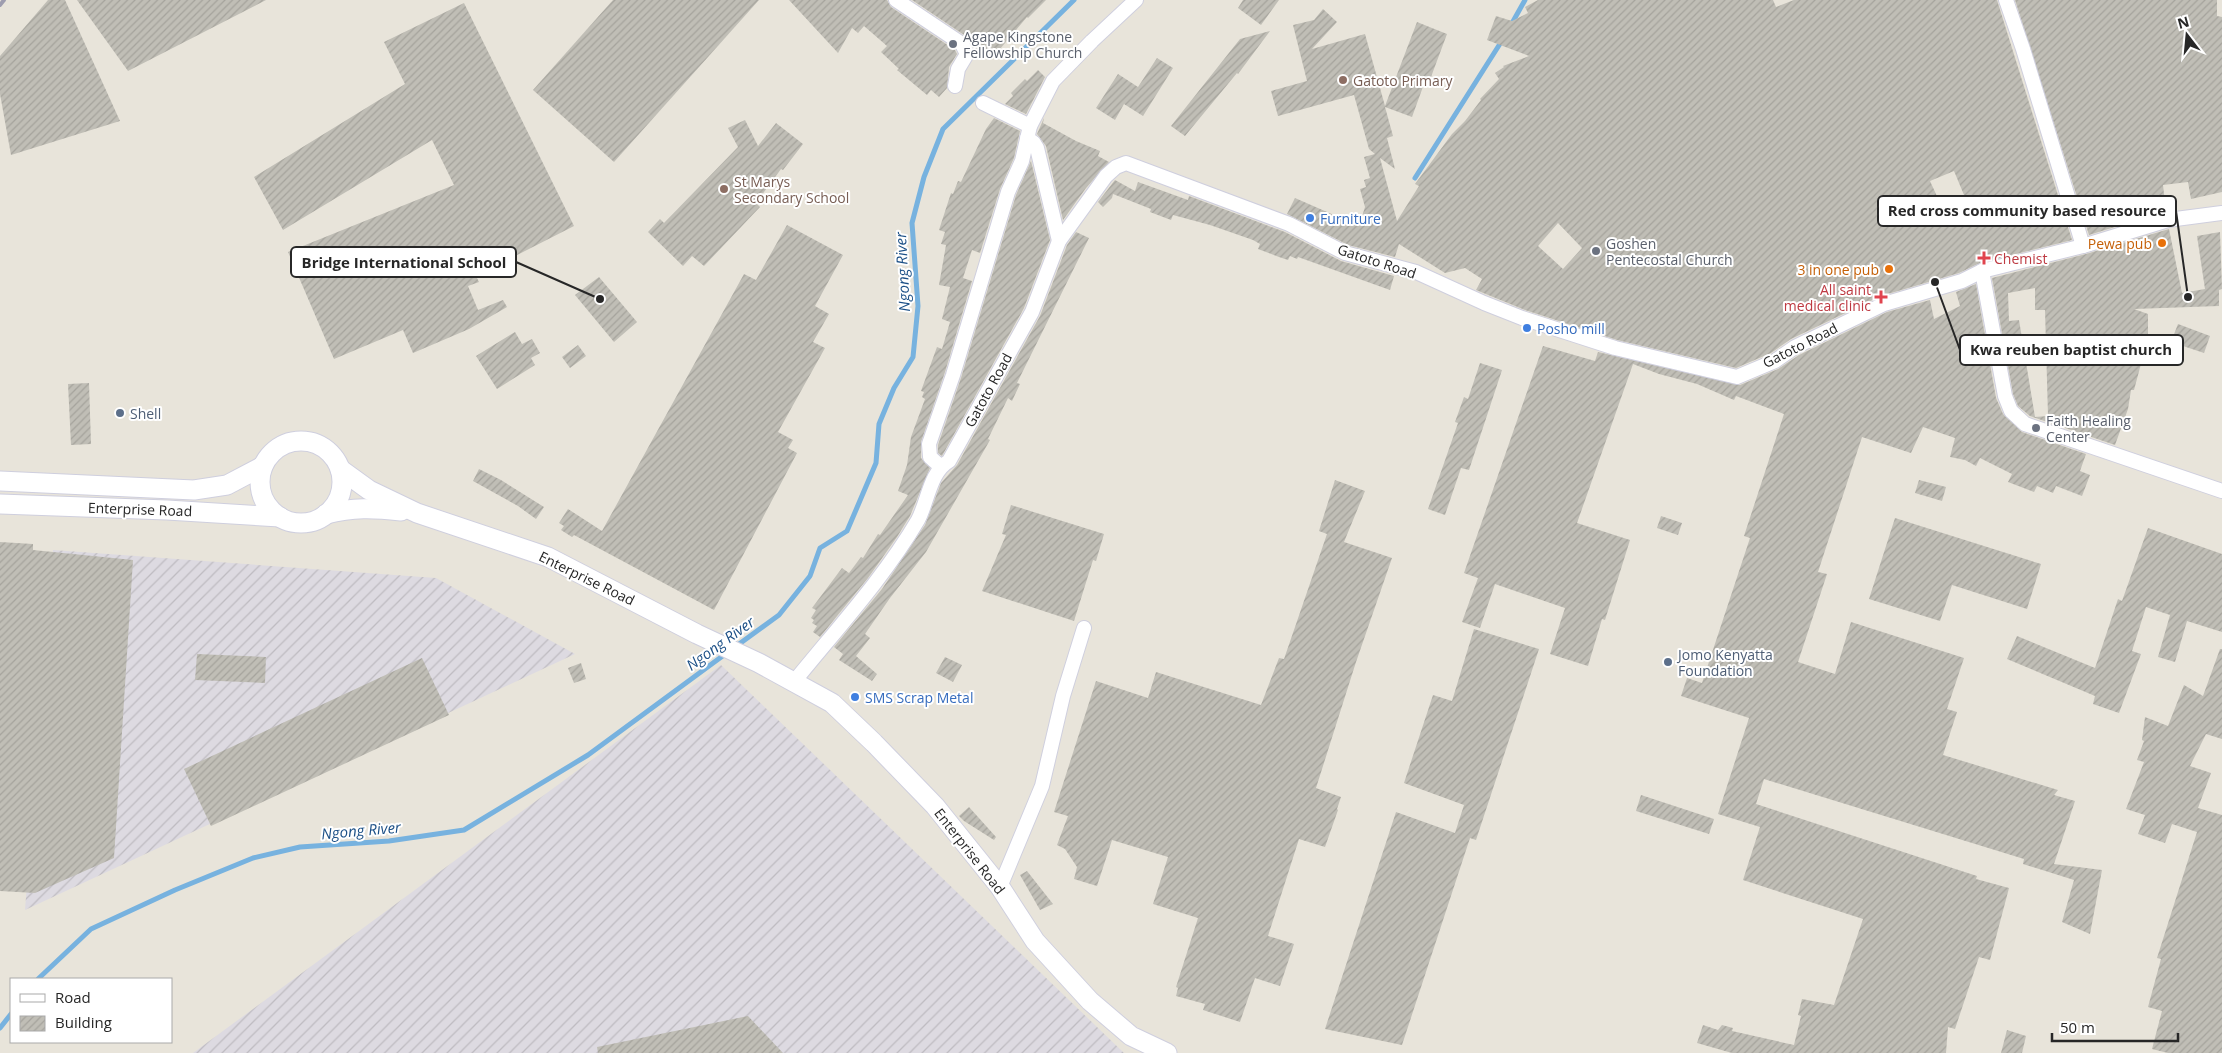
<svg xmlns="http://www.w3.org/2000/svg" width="2222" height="1053" viewBox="0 0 2222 1053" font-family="'Open Sans',sans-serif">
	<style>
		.industrial { fill: url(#industrial-furrows) }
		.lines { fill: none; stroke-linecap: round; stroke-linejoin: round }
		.stream { stroke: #77b2df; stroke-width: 5 }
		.building { fill: url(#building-hatch); fill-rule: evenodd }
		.street-casing { stroke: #cfcfde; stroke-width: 16 }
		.secondary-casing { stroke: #cfcfde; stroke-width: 21 }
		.street { stroke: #fff; stroke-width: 14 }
		.secondary { stroke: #fff; stroke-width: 19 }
		.rail { stroke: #9e9daf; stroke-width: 4 }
		.worship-dot { fill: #6b7280; stroke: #fff; stroke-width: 2 }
		.education-dot { fill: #8d6e63; stroke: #fff; stroke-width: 2 }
		.shop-dot { fill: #3f7fe0; stroke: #fff; stroke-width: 2 }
		.food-dot { fill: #e8710a; stroke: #fff; stroke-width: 2 }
		.health-dot { fill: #e0444e; stroke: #fff; stroke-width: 2 }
		.service-dot { fill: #5c6f8a; stroke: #fff; stroke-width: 2 }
		.labels { text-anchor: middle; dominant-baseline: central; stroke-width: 4; stroke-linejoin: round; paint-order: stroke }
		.worship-label { font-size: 14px; fill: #5b616d; stroke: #fff; text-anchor: start }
		.education-label { font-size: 14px; fill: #785e54; stroke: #fff; text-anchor: start }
		.shop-label { font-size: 14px; fill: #366cbe; stroke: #fff; text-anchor: start }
		.food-label { font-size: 14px; fill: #c56008; stroke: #fff; text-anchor: end }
		.health-label { font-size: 14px; fill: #be3a42; stroke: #fff; text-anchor: start }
		.street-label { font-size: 14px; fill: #272727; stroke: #fff }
		.service-label { font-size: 14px; fill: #4e5e75; stroke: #fff; text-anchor: start }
		.water-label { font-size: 15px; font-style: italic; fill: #1b4f86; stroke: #fff }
		.leader { fill: none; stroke: #272727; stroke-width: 2 }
		.callout-dot { fill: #272727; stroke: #fff; stroke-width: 2 }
		.callout { fill: #fff; stroke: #272727; stroke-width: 2 }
		.callout-label { font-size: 15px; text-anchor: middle; font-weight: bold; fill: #272727 }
	</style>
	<defs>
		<pattern id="industrial-furrows" width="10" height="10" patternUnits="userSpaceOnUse" patternTransform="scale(1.25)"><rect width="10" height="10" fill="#dddae1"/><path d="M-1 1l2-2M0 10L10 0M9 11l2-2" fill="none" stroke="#bebbc1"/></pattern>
		<pattern id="building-hatch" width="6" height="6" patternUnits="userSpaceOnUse" patternTransform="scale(1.25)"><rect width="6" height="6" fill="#c0beb6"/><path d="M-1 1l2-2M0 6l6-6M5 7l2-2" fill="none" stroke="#a5a39c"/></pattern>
	</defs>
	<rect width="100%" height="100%" fill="#e8e4da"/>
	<g class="industrial">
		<path d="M53,550L436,578L575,654L25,910Z"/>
		<path d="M721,665L1124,1053H193Z"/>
	</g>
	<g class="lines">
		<g class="stream">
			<path d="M1511,25L1525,0"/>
			<path d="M1415,178L1503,39"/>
			<path d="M735,647L779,615L810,576L820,548L847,531L876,463L879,424L894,388L913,357L918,306L912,223L924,177L943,129L1074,0"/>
			<path d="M38,979L91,929L175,890L253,858L300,847L389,841L464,830L588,755L728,652"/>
			<path d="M0,1028L11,1014"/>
		</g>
	</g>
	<g class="building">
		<path d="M48,0H65L120,121L11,155L0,94V56Z"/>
		<path d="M77,0H266L128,71Z"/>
		<path d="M613,0H759L614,162L533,90Z"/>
		<path d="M789,0H887L891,7L955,50L957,54L949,67L947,88L939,97L931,90L927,95L897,70L899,69L881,52L887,46L864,26L858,33L852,28L838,53Z"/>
		<path d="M912,0H1046L1028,18L1027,17L994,56L983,47L977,54L967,37Z"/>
		<path d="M1243,0H1279L1261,25L1238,8Z"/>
		<path d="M1538,0H1773L1776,7L1794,0H1997L2072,240L1980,263L1959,273L1881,296L1791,339L1771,353L1736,368L1617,340L1525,310L1476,290L1482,279L1465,268L1445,273L1399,244L1395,257L1348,245L1287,214L1295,198L1359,226L1365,207L1360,189L1366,187L1364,180L1370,178L1364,157L1375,154L1369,149L1354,95L1278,116L1271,91L1307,81L1293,25L1314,20L1323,9L1337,22L1312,49L1365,34L1385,106L1417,22L1447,34L1428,85L1424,84L1412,117L1385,107L1393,136L1387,138L1395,169L1380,158L1397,221L1419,186L1415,184L1452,134L1465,121L1481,100L1480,99L1499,79L1495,73L1504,67L1503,66L1529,56L1487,40L1496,16L1512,21L1528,13L1525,7ZM1954,171L1964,195L1941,205L1930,181ZM1558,223L1582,248L1563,269L1538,246Z"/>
		<path d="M2015,0H2217V16L2222,17V192L2191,199L2188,182L2163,185L2166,211L2089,235Z"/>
		<path d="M464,3L574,226L476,276L479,282L468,286L478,310L503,300L507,307L469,329L413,353L403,330L334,359L288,252L454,185L432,140L283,230L254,177L405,84L384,42Z"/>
		<path d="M1270,31L1238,74L1237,73L1185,136L1171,126L1240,39Z"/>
		<path d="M1157,58L1173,68L1143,116L1124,104L1115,120L1096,108L1118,74L1138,87Z"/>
		<path d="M1038,70L1045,77L1026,114L1005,104L1013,96L1011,93L1025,79L1027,81Z"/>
		<path d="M994,118L1020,131L1014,158L1000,189L980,253L972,250L963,278L972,281L945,372L921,442V458L930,468L910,516L897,537L868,578L820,637L813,632L817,626L812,623L814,620L811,618L816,610L812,608L842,568L849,573L861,557L863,558L878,534L880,535L908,495L898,491L907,465L911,437L925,399L922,397L924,392L921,391L937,347L942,349L950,322L942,319L950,287L939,285L946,245L941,244L945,232L939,230L951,193L953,194L958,181L961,182L986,129Z"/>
		<path d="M1044,118L1043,123L1076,141L1100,151L1098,156L1109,162L1086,188L1063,220L1046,146L1037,134Z"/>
		<path d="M745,120L758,146L776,123L803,144L783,170L781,169L756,203L760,207L704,266L692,256L683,266L648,232L660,219L664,223L738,147L728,128Z"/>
		<path d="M1031,161L1050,240L1024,308L942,456L938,453V445L961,378L1016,195Z"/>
		<path d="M1115,180L1135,191L1138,182L1188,200L1189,196L1285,232L1341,261L1394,276L1390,290L1298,257L1297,259L1290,256L1288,260L1279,257L1258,249L1260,244L1253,240L1210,225L1173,215L1171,220L1150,212L1151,209L1113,194L1112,198L1103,207L1098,202Z"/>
		<path d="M787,225L843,255L815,306L829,314L813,342L825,348L778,432L793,440L788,448L797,453L714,610L574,535L572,537L561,530L564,526L559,523L568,509L602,531L744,274L756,280Z"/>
		<path d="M2169,229L2182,293L2205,289L2197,236L2220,232L2222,289L2219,290V306L2134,309L2148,314V349H2145L2134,390H2131L2128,409L2115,445L2030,416L2018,406L2013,394L1992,278L2086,254ZM2035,288V310H2045L2048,416L2035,417L2019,320L2009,321L2008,293Z"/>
		<path d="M1076,232L1089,238L1017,383L1020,384L1012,401L1008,398L988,439L990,440L926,552L890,598L865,634L870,638L856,656L877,674L872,681L839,660L843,654L834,647L882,589L925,525L941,483L957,465L1040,316L1067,245Z"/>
		<path d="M599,277L637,322L614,342L575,295Z"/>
		<path d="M1976,284L1996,398L2003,414L2022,432L2086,454L2080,471L2090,475L2082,496L2056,486L2053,493L2037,486L2034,492L2008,482L2012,474L1980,458L1976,466L1965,460L1950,457L1955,438L1923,427L1911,453L1862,437L1818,572L1827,574L1798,662L1835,674L1851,622L1964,658L1947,709L1957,712L1943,755L2058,790L2054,795L2075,801L2054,864L2102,870L2090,934L2062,922L2074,880L2023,864L2024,859L1764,779L1756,804L1977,876L1976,879L2009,888L1990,960L1979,957L1955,1029L1948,1027L1946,1053H1732L1697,1043L1703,1025L1718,1030L1722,1025L1733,1028L1732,1031L1794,1045L1801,1016L1798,1015L1802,999L1834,1005L1863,919L1743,880L1760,827L1718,814L1749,718L1681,696L1687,678L1702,683L1750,538L1744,536L1784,414L1736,396L1734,400L1697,384L1659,374L1633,364L1577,523L1630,540L1605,620L1602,619L1588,666L1550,654L1565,608L1495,584L1480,628L1462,622L1478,578L1464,573L1543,346L1595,361L1598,352L1740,385L1778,369L1799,355L1887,312L1930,300L1934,319L1960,306L1956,292Z"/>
		<path d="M2178,324L2210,336L2204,353L2171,342Z"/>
		<path d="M515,332L522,344L532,339L540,353L531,358L535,365L497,389L476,356Z"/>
		<path d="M578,345L586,356L570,368L562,357Z"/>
		<path d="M1480,363L1502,370L1469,470L1461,468L1445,515L1428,509L1458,423L1455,422L1464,397L1468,399Z"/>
		<path d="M89,383L91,444L71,445L68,384Z"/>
		<path d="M479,469L501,480L544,507L536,519L518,506L473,481Z"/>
		<path d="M1335,480L1365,491L1344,542L1392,558L1356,662L1316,788L1341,797L1337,809L1338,810L1325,847L1299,839L1268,936L1294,944L1280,986L1255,978L1240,1022L1203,1010L1205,1004L1176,996L1178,988L1176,987L1198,918L1153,904L1168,857L1112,840L1097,886L1074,879L1077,867L1065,849L1057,845L1068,816L1054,812L1096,681L1148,698L1156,672L1261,705L1279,658L1284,659L1327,534L1319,531Z"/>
		<path d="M1919,480L1946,487L1942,501L1915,493Z"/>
		<path d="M1011,505L1104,534L1096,561L1093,560L1074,621L982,591L1006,535L1002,534Z"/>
		<path d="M1661,516L1682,523L1678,535L1657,528Z"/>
		<path d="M1895,518L2041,564L2027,609L1952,585L1940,621L1869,599Z"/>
		<path d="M2148,528L2222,554V632L2187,621L2175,662L2158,657L2170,615L2146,607L2132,651L2141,654L2119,713L2093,704L2095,696L2007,659L2017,636L2095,668L2118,599L2122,601Z"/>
		<path d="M0,542L33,544V550L133,560L114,858L35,893L0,891Z"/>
		<path d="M1474,629L1539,649L1476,840L1470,838L1402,1045L1325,1029L1396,812L1455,833L1464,805L1404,783L1433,695L1452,701Z"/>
		<path d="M2220,649H2222V739L2206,734L2190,766L2211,773L2198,808L2222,815V1053H2168L2152,1049L2162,1011L2148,1007L2161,959L2157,958L2197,832L2172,824L2165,843L2138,834L2145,815L2126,809L2144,762L2137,760L2144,741L2142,740L2145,717L2168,726L2184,685L2203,696Z"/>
		<path d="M197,654L266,657L265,683L195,680Z"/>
		<path d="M945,657L962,665L953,682L936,673Z"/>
		<path d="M422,658L449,715L211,826L184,769Z"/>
		<path d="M581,663L586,679L574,683L568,668Z"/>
		<path d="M1641,795L1714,819L1709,834L1636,811Z"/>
		<path d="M969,807L996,837L994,840L964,821L959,816Z"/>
		<path d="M1027,871L1053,904L1040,910L1020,875Z"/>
		<path d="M748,1016L783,1053H598L597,1047Z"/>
		<path d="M2007,1030L2026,1036L2022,1053H2001Z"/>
	</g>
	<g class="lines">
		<defs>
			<g id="street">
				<path d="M896,0L962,44L967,54L958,69L955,86"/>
				<path d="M2006,0L2023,49L2083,246"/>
				<path d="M983,103L1030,126"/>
				<path d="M1027,138L1034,143L1037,148L1059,241"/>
				<path d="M1982,271L2005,396L2011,411L2025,424L2222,491"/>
				<path d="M940,466L930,457L929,444L953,375L1008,192L1022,161L1030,126L1053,81L1092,41L1136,0"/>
				<path d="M793,683C835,631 884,578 918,520C928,501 930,472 949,461L1032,312L1059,241L1106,176L1116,167L1126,163L1289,224L1345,253L1416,272L1484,303L1522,318L1615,348L1737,377L1775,361L1795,347L1884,304L1962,281L1982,271L2083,246L2168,220L2222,213"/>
				<path d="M1000,887L1042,786L1063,696L1084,628"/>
			</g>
			<g id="secondary">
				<circle cx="301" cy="482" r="41"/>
				<path d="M340,469L369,490L417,513L548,557L697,634L759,663L832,703L874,743L935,806L1000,887L1035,941L1090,1001L1131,1036L1167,1053"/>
				<path d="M0,481L194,490L227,485L263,466"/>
				<path d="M0,504L167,510L280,517"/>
				<path d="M326,514C353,507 374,508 401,511"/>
			</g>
		</defs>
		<use href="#street" class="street-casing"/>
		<use href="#secondary" class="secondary-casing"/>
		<use href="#street" class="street"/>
		<use href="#secondary" class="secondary"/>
		<path class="rail" d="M0,5L4,0"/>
	</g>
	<g class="worship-dot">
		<circle cx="953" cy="44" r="5"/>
		<circle cx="1596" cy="251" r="5"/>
		<circle cx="2036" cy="428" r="5"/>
	</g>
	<g class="education-dot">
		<circle cx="1343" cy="80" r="5"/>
		<circle cx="724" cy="189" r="5"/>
	</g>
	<g class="shop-dot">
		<circle cx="1310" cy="218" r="5"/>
		<circle cx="1527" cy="328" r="5"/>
		<circle cx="855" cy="697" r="5"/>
	</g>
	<g class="food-dot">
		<circle cx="2162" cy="243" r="5"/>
		<circle cx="1889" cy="269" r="5"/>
	</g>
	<g class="health-dot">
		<path d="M1981.5 250.5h5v5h5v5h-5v5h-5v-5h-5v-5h5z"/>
		<path d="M1878.5 289.5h5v5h5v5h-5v5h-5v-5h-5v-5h5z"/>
	</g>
	<g class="service-dot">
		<circle cx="120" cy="413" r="5"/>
		<circle cx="1668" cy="662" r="5"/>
	</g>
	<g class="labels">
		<g class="worship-label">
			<text x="963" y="36">Agape Kingstone<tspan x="963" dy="16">Fellowship Church</tspan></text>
			<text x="1606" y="243">Goshen<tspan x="1606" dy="16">Pentecostal Church</tspan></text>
			<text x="2046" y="420">Faith Healing<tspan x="2046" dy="16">Center</tspan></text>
		</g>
		<g class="education-label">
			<text x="1353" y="80">Gatoto Primary</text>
			<text x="734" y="181">St Marys<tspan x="734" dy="16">Secondary School</tspan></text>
		</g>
		<g class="shop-label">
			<text x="1320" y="218">Furniture</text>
			<text x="1537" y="328">Posho mill</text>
			<text x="865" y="697">SMS Scrap Metal</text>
		</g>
		<g class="food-label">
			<text x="2152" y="243">Pewa pub</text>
			<text x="1879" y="269">3 in one pub</text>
		</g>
		<g class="health-label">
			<text x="1994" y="258">Chemist</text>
			<text x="1871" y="289" text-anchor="end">All saint<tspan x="1871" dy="16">medical clinic</tspan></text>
		</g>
		<g class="street-label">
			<text transform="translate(1377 261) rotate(18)">Gatoto Road</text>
			<text transform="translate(1800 345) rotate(-27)">Gatoto Road</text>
			<text transform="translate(988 390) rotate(-61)">Gatoto Road</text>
			<text transform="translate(140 509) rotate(2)">Enterprise Road</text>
			<text transform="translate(587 578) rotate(26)">Enterprise Road</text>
			<text transform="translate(970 851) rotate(52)">Enterprise Road</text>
		</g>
		<g class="service-label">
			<text x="130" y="413">Shell</text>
			<text x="1678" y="654">Jomo Kenyatta<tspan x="1678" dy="16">Foundation</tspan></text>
		</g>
		<g class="water-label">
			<text transform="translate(902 272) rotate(-93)">Ngong River</text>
			<text transform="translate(720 643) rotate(-36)">Ngong River</text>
			<text transform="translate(361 830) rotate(-5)">Ngong River</text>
		</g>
	</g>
	<path class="leader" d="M2188 297L2176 211M600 299L516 262M1935 282L1960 350"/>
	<g class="callout-dot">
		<circle cx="2188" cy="297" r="5"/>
		<circle cx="600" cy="299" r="5"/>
		<circle cx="1935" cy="282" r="5"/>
	</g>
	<g class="callout">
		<rect x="1878" y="196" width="298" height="30" rx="5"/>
		<rect x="291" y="247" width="225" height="30" rx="5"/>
		<rect x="1960" y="335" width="223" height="30" rx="5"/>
	</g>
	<g class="callout-label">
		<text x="2027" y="216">Red cross community based resource</text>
		<text x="404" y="268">Bridge International School</text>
		<text x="2071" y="355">Kwa reuben baptist church</text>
	</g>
	<rect x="10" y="978" width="162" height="65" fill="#ffffff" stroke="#a9a9a9"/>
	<rect x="20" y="994" width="25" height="8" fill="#ffffff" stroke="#a9a9a9"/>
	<text x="55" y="1003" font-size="15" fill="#272727">Road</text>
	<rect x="20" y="1016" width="25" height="15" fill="url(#building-hatch)" stroke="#a9a9a9"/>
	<text x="55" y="1028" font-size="15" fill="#272727">Building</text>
	<g transform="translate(2187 35) rotate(344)" stroke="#ffffff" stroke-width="4" paint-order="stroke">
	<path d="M0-4L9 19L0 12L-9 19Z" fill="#272727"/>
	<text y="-8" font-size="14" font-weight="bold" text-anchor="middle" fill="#272727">N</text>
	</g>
	<path d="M2052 1033v8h126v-8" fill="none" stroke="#272727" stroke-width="2.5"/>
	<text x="2060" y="1033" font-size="15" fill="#272727" stroke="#ffffff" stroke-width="4" paint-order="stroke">50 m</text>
</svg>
